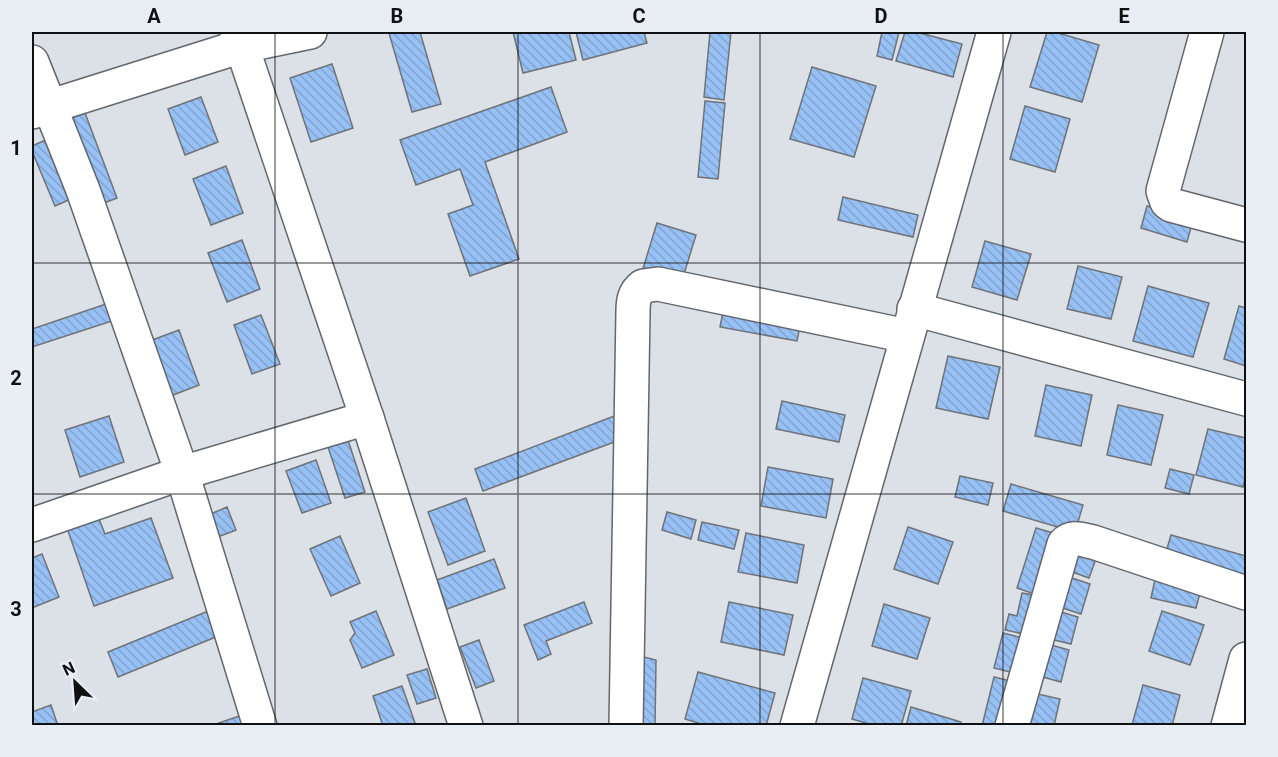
<svg xmlns="http://www.w3.org/2000/svg" width="1278" height="757" viewBox="0 0 1278 757" font-family="Roboto,sans-serif">
	<style>
		.building { fill: url(#building-back-hatch); stroke: #6e7378; stroke-width: 1.5 }
		.lines { fill: none; stroke-linecap: round; stroke-linejoin: round }
		.minor-casing { stroke: #63676d; stroke-width: 36 }
		.minor { stroke: #fff; stroke-width: 33 }
		.grid { fill: none; stroke: #0e1012; stroke-width: 1.5; stroke-opacity: 0.55 }
		.neatline { fill: none; stroke: #0e1012; stroke-width: 2 }
		.grid-label { font-size: 20px; text-anchor: middle; font-weight: bold; fill: #0e1012 }
	</style>
	<defs>
		<pattern id="building-back-hatch" width="6" height="6" patternUnits="userSpaceOnUse" patternTransform="scale(1.5)"><rect width="6" height="6" fill="#97c0f5"/><path d="M-1 5l2 2M0 0l6 6M5-1l2 2" fill="none" stroke="#81a4d1"/></pattern>
	</defs>
	<rect width="100%" height="100%" fill="#dce0e7"/>
	<g class="building">
		<path d="M394,32H420L441,104L412,112L389,33Z"/>
		<path d="M513,32H569L576,60L523,73Z"/>
		<path d="M576,32H644L647,43L583,60Z"/>
		<path d="M710,32H731L724,100L704,97Z"/>
		<path d="M882,32H899L892,60L877,56Z"/>
		<path d="M905,32H916L962,44L953,77L896,61Z"/>
		<path d="M1047,32H1055L1099,45L1082,102L1030,87Z"/>
		<path d="M332,64L353,128L311,142L290,78Z"/>
		<path d="M812,67L876,86L854,157L790,139Z"/>
		<path d="M551,87L567,132L485,162L519,259L470,276L448,214L473,205L460,169L416,185L400,140Z"/>
		<path d="M201,97L218,142L185,155L168,109Z"/>
		<path d="M705,101L725,103L718,179L698,177Z"/>
		<path d="M1025,106L1070,119L1055,172L1010,159Z"/>
		<path d="M85,113L117,198L96,206L64,121Z"/>
		<path d="M57,135L82,194L55,206L32,151V146Z"/>
		<path d="M226,166L243,213L211,225L193,179Z"/>
		<path d="M843,197L918,215L913,237L838,220Z"/>
		<path d="M1147,206L1193,220L1187,242L1141,228Z"/>
		<path d="M657,223L696,235L680,287L641,275Z"/>
		<path d="M242,240L260,289L227,302L208,253Z"/>
		<path d="M985,241L1031,254L1017,300L972,287Z"/>
		<path d="M1078,266L1122,277L1111,319L1067,309Z"/>
		<path d="M1148,286L1209,303L1193,357L1133,341Z"/>
		<path d="M115,301L121,318L32,347V329Z"/>
		<path d="M1239,306L1246,308V366L1224,359Z"/>
		<path d="M724,307L801,321L797,341L720,327Z"/>
		<path d="M261,315L280,364L252,374L234,325Z"/>
		<path d="M179,330L199,385L168,397L147,342Z"/>
		<path d="M948,356L1000,367L988,419L936,408Z"/>
		<path d="M1046,385L1092,395L1081,446L1035,436Z"/>
		<path d="M782,401L845,415L839,442L776,429Z"/>
		<path d="M1118,405L1163,415L1151,465L1107,455Z"/>
		<path d="M617,415L625,438L483,491L475,469Z"/>
		<path d="M109,416L124,462L80,477L65,430Z"/>
		<path d="M1208,429L1246,438V474L1243,487L1196,475Z"/>
		<path d="M347,437L365,492L345,498L327,444Z"/>
		<path d="M316,460L331,503L302,513L286,471Z"/>
		<path d="M768,467L833,479L826,518L761,506Z"/>
		<path d="M1170,469L1194,475L1189,494L1165,488Z"/>
		<path d="M960,476L993,483L988,505L955,497Z"/>
		<path d="M1011,484L1083,505L1075,532L1003,511Z"/>
		<path d="M466,498L485,551L448,565L428,512Z"/>
		<path d="M227,507L236,530L215,538L206,516Z"/>
		<path d="M667,512L696,520L691,539L662,530Z"/>
		<path d="M97,514L105,534L151,518L173,578L94,606L66,525Z"/>
		<path d="M702,522L739,530L734,549L698,540Z"/>
		<path d="M908,527L953,542L938,584L894,569Z"/>
		<path d="M1036,528L1060,535L1040,596L1017,588Z"/>
		<path d="M746,533L804,545L797,583L738,572Z"/>
		<path d="M1171,535L1246,556V575L1166,552Z"/>
		<path d="M340,536L360,583L331,596L310,549Z"/>
		<path d="M1073,547L1097,556L1089,578L1064,569Z"/>
		<path d="M42,554L59,597L32,608V558Z"/>
		<path d="M494,559L505,588L447,609L437,580Z"/>
		<path d="M1063,575L1090,584L1081,614L1053,605Z"/>
		<path d="M1156,575L1202,585L1196,608L1151,598Z"/>
		<path d="M1022,593L1039,596L1028,635L1005,630L1009,614L1017,616Z"/>
		<path d="M584,602L592,623L546,641L551,654L538,660L524,625Z"/>
		<path d="M729,602L793,615L784,655L721,642Z"/>
		<path d="M884,604L930,618L917,659L872,646Z"/>
		<path d="M218,607L228,632L118,677L108,652Z"/>
		<path d="M1054,610L1078,617L1071,644L1046,638Z"/>
		<path d="M376,611L394,655L362,668L350,640L355,633L350,622Z"/>
		<path d="M1162,611L1204,625L1190,665L1149,651Z"/>
		<path d="M1003,633L1027,639L1018,674L994,668Z"/>
		<path d="M479,640L494,681L476,688L460,647Z"/>
		<path d="M1044,643L1069,650L1061,682L1035,675Z"/>
		<path d="M632,654L656,660L655,726H632Z"/>
		<path d="M427,669L436,698L417,704L407,675Z"/>
		<path d="M698,672L775,693L766,726H708L685,719Z"/>
		<path d="M994,677L1015,682L1003,726H982Z"/>
		<path d="M863,678L911,691L901,726H876L852,719Z"/>
		<path d="M1143,685L1180,695L1172,726L1132,725Z"/>
		<path d="M402,686L416,726H383L373,696Z"/>
		<path d="M1029,692L1060,699L1054,726H1021Z"/>
		<path d="M51,705L58,726H32V712Z"/>
		<path d="M911,707L961,722L960,726H906Z"/>
		<path d="M248,713L252,726H213V725Z"/>
	</g>
	<g class="lines">
		<defs>
			<g id="minor">
				<path d="M237,32L367,418L466,726"/>
				<path d="M1207,32L1163,191L1167,202L1171,205L1246,225"/>
				<path d="M32,62L83,190L182,473L260,726"/>
				<path d="M32,112L242,46L310,32"/>
				<path d="M914,309L1246,399"/>
				<path d="M32,525L182,473L367,418"/>
				<path d="M626,726L633,312C633,301 634,293 643,286L658,284L907,336"/>
				<path d="M797,726L994,32"/>
				<path d="M1012,726L1064,544C1072,535 1082,540 1093,542L1246,593"/>
				<path d="M1228,726L1246,659"/>
			</g>
		</defs>
		<use href="#minor" class="minor-casing"/>
		<use href="#minor" class="minor"/>
	</g>
	<path class="grid" d="M275,32V726M518,32V726M760,32V726M1003,32V726M32,263H1246M32,494H1246"/>
	<rect width="1278" height="757" fill="none" stroke="#e9eef4" stroke-width="66"/>
	<g transform="translate(75 682) rotate(335)" stroke="#e9eef4" stroke-width="4.5" paint-order="stroke">
	<path d="M0-4.5L10 22L0 15L-10 22Z" fill="#0e1012"/>
	<text y="-9" font-size="16" font-weight="bold" text-anchor="middle" fill="#0e1012">N</text>
	</g>
	<rect x="33" y="33" width="1212" height="691" class="neatline"/>
	<g class="grid-label">
		<text x="154" y="23">A</text>
		<text x="397" y="23">B</text>
		<text x="639" y="23">C</text>
		<text x="881" y="23">D</text>
		<text x="1124" y="23">E</text>
		<text x="16" y="155">1</text>
		<text x="16" y="385">2</text>
		<text x="16" y="616">3</text>
	</g>
</svg>
